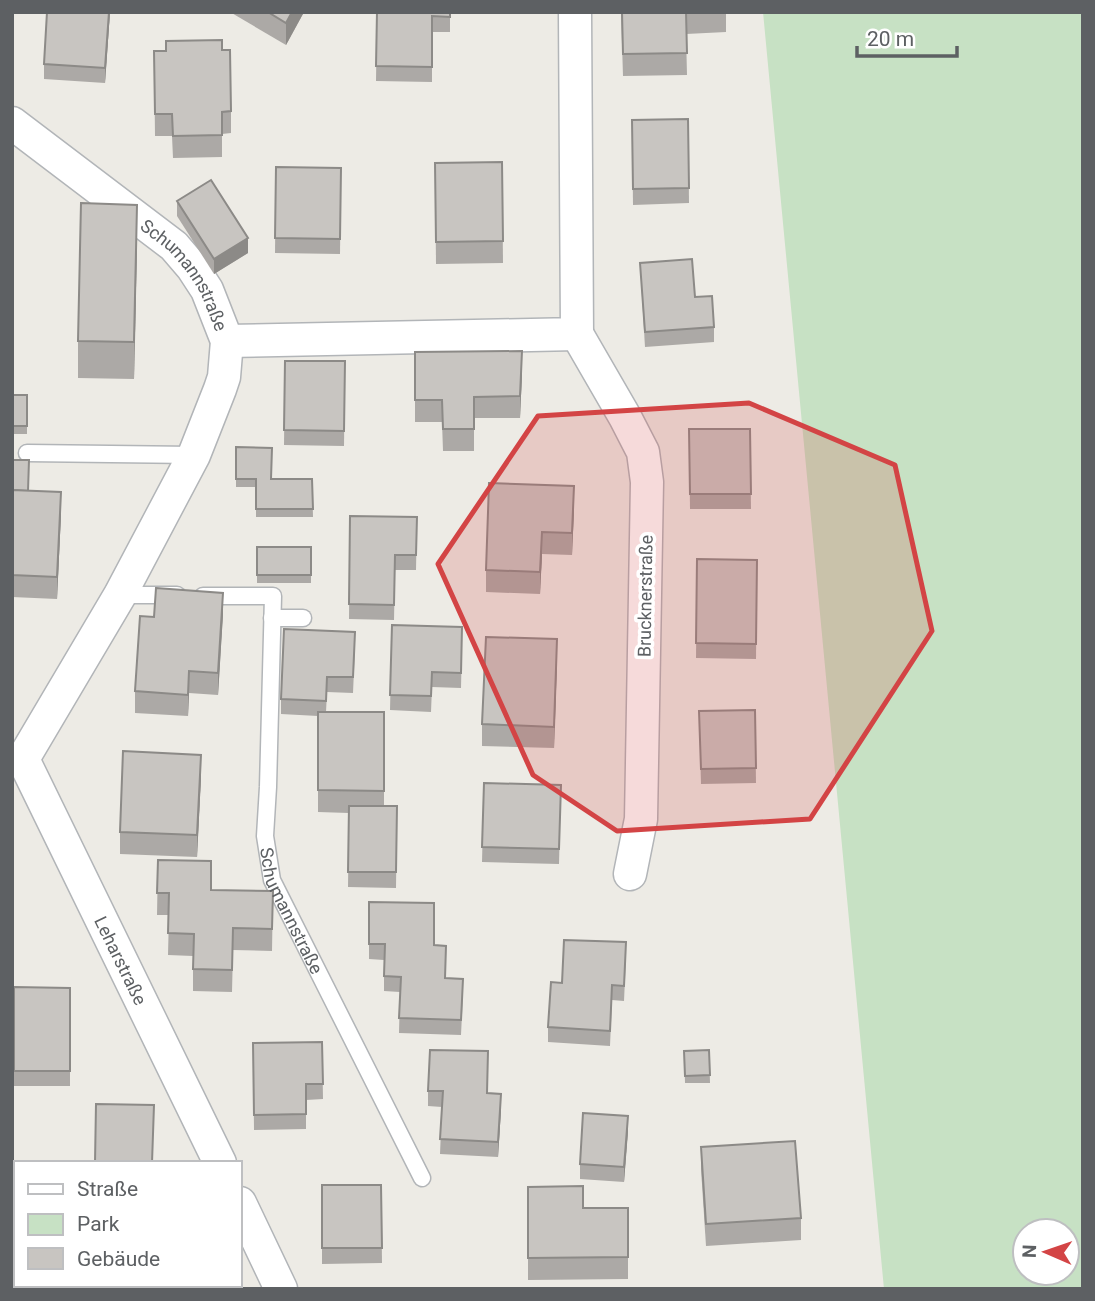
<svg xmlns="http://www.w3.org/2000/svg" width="1095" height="1301" viewBox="0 0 1095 1301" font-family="Roboto,sans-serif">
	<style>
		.green { fill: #c7e1c4; fill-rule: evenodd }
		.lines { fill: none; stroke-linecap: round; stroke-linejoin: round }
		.service-casing { stroke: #b2b5b8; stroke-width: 19 }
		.minor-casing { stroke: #b2b5b8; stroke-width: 35 }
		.service { stroke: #fff; stroke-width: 16 }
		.minor { stroke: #fff; stroke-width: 32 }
		.wall { fill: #aca9a6 }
		.shaded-wall { fill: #8c8a87 }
		.building { fill: #c8c5c1; stroke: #8c8a87; stroke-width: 2 }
		.marked { fill: #d34445; fill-opacity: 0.2; stroke: #d34445; stroke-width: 5; stroke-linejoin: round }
		.labels { text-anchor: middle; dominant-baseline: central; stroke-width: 7; stroke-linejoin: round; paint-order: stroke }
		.street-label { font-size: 18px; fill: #5d6063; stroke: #fff }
	</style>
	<rect width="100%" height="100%" fill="#edebe5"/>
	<path class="green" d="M763,12H1083V1289H884ZM1025,1231H1067V1273H1025Z"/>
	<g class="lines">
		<defs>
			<g id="service">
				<path d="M27,453L194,455"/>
				<path d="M120,595H177"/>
				<path id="s1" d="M203,596H273L268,787L265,836L272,880L422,1178"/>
				<path d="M272,618H303"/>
			</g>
			<g id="minor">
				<path id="s2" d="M12,123L174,246L192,267L207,290L227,341L224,377L220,389L194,455L120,595L23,759H12"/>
				<path d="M577,334L625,417L643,452L647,482L641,819L630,874"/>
				<path d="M227,341L577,334L575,12"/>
				<path id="s3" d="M23,759L220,1163"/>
				<path d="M240,1203L281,1289"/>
			</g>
		</defs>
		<use href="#service" class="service-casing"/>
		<use href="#minor" class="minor-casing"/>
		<use href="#service" class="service"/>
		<use href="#minor" class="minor"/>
	</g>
	<g class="wall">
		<path d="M110,12L105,83L44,79V64Z"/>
		<path d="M230,12H304L286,45Z"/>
		<path d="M377,12H450V32H432V82L376,81Z"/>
		<path d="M621,12H726V32L686,34L687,75L623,76Z"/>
		<path d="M222,50L231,111V133L222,134V157L173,158L172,136H155L154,51Z"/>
		<path d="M688,119L689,203L633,205L632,120Z"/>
		<path d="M502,162L503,263L436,264L435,163Z"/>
		<path d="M276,167L341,168L340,254L275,253Z"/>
		<path d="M177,201L248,253L214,274L177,216Z"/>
		<path d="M137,242L134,379L78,378V341Z"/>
		<path d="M640,263L714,327V342L645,347Z"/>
		<path d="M415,352L522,373L520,418H474V451H443L442,422H415Z"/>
		<path d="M285,361H345L344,446L284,445Z"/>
		<rect x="12" y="395" width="15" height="39"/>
		<path d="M689,429H750L751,509H690Z"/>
		<path d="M236,447L271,479H312L313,517H256V487H236Z"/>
		<path d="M12,460L28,491L61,514L57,599L12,597Z"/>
		<path d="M574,508L572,555L542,554L540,594L486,592V570Z"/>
		<path d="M350,516L417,517L416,570H395L394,620L349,619Z"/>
		<rect x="257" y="547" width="54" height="36"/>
		<path d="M697,559L757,560L756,659L696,658Z"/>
		<path d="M223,614L218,695L189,693L188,716L135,713V691L154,617Z"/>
		<path d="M392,625L462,642L461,688L432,687L431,712L390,710Z"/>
		<path d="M355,647L353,693L327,692L326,712H384V806H397L396,888L348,887L349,813L318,812V716L281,714V699Z"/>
		<path d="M557,661L554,748L482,746V724Z"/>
		<path d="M755,710L756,783L701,784L699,711Z"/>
		<path d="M201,777L197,857L120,854V832Z"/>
		<path d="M484,783L561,785L559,864L482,862Z"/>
		<path d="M158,860L211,890L273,891L272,951L233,950L232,992L193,991V956L168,955L169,915H157Z"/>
		<path d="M369,902L434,945L446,978L463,994L461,1035L399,1033L400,992L384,991V960L369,959Z"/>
		<path d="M626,957L624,1001L612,1000L610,1046L548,1042V1027L562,983Z"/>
		<path d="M14,987L70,988V1086H14Z"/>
		<path d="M322,1042L323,1099L306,1100V1129L254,1130L253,1043Z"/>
		<path d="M709,1050L710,1083H685L684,1051Z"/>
		<path d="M428,1091L487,1093L501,1109L498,1157L440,1154L442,1107L428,1106Z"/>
		<path d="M628,1131L624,1182L580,1179V1164Z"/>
		<path d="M701,1147L801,1218V1240L706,1246L701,1169Z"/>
		<rect x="12" y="1173" width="4" height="63"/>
		<path d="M322,1185H381L382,1263L322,1264Z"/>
		<path d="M528,1187L583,1208L628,1257V1279L528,1280Z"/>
	</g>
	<g class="shaded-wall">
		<path d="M109,12H110L105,83V68Z"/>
		<path d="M292,12H304L286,45V23Z"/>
		<path d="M137,205V242L134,379V342Z"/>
		<path d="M248,238V253L214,274V259Z"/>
		<path d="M522,351V373L520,418V396Z"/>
		<path d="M574,486V508L572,555V533Z"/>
		<path d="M61,492V514L57,599V577Z"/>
		<path d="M542,532V554L540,594V572Z"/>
		<path d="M223,593V614L218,695V673Z"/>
		<path d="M557,639V661L554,748V727Z"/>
		<path d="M189,671V693L188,716V695Z"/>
		<path d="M201,755V777L197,857V835Z"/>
		<path d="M501,1094V1109L498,1157V1142Z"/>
		<path d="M628,1116V1131L624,1182V1167Z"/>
	</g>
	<g class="building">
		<path d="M47,12H109L105,68L44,64Z"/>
		<path d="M268,12H292L286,23Z"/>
		<path d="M377,12H450V17L432,16V67L376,66Z"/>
		<path d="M622,12H686L687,53L623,54Z"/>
		<path d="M222,40V50H230L231,111L222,112V135L173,136L172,114H155L154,51H166V41Z"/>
		<path d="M688,119L689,188L633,189L632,120Z"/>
		<path d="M502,162L503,241L436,242L435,163Z"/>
		<path d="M276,167L341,168L340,239L275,238Z"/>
		<path d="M211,180L248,238L214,259L177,201Z"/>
		<path d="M81,203L137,205L134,342L78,341Z"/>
		<path d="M692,259L695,297L712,296L714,327L645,332L640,263Z"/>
		<path d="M522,351L520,396L474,397V429H443L442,400H415V352Z"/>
		<path d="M285,361H345L344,431L284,430Z"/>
		<rect x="12" y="395" width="15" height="31"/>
		<path d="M689,429H750L751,494H690Z"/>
		<path d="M236,447L272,448L271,479H312L313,509H256V479H236Z"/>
		<path d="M12,460H29L28,491L12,490Z"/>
		<path d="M489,483L574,486L572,533L542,532L540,572L486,570Z"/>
		<path d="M12,490L61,492L57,577L12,575Z"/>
		<path d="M350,516L417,517L416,555H395L394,605L349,604Z"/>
		<rect x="257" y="547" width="54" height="28"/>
		<path d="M697,559L757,560L756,644L696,643Z"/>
		<path d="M156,588L223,593L218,673L189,671L188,695L135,691L140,616L154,617Z"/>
		<path d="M392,625L462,627L461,673L432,672L431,696L390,695Z"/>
		<path d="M284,629L355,632L353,677H327L326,701L281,699Z"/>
		<path d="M486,637L557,639L554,727L482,724Z"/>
		<path d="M755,710L756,768L701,769L699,711Z"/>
		<path d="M318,712H384V791L318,790Z"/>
		<path d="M123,751L201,755L197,835L120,832Z"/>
		<path d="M484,783L561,785L559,849L482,847Z"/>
		<path d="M349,806H397L396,872H348Z"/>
		<path d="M158,860L211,861V890L273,891L272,929L233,928L232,970L193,969L194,934L168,933L169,893H157Z"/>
		<path d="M369,902L434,903V945L446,946L445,978L463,979L461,1020L399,1018L401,977L384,976L385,944H369Z"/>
		<path d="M564,940L626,942L624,986L612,985L610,1031L548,1027L551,982L562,983Z"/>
		<path d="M14,987L70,988V1071H14Z"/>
		<path d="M322,1042L323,1084H306V1114L254,1115L253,1043Z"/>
		<path d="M430,1050L488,1051L487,1093L501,1094L498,1142L440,1139L443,1091H428Z"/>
		<path d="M709,1050L710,1075L685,1076L684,1051Z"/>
		<path d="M96,1104L154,1105L152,1163H95Z"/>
		<path d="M583,1113L628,1116L624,1167L580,1164Z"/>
		<path d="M795,1141L801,1218L706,1224L701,1147Z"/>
		<rect x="12" y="1173" width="4" height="48"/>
		<path d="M322,1185H381L382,1248H322Z"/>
		<path d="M583,1186V1208H628V1257L528,1258V1187Z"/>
		<path d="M12,1255L16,1256L14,1289H12Z"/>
		<rect x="122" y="1285" width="64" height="4"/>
	</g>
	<path class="marked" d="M749,403L895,465L932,631L810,819L617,831L533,775L438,564L538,416Z"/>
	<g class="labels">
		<g class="street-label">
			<text stroke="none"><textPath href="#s2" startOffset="233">Schumannstraße</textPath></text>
			<text transform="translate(645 596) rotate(-89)">Brucknerstraße</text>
			<text stroke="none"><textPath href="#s1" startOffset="390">Schumannstraße</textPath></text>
			<text stroke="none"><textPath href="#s3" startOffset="224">Leharstraße</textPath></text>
		</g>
	</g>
	<rect width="1095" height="1301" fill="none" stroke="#5d6063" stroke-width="28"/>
	<rect x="14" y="1161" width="228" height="126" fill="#ffffff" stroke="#bebfc1" stroke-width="2"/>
	<rect x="28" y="1184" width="35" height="10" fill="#ffffff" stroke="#bebfc1" stroke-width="2"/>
	<text x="77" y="1196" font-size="21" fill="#5d6063">Straße</text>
	<rect x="28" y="1214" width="35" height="21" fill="#c7e1c4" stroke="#bebfc1" stroke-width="2"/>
	<text x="77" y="1231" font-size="21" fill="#5d6063">Park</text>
	<rect x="28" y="1248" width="35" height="21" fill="#c8c5c1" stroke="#bebfc1" stroke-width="2"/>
	<text x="77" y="1266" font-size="21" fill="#5d6063">Gebäude</text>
	<g transform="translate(1046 1252) rotate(272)"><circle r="33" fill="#ffffff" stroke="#bebfc1" stroke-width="2"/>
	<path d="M0-5L12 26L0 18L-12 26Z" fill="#d34445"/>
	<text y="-10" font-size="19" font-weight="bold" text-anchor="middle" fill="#5d6063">N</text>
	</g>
	<path d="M857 46v10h100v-10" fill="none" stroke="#5d6063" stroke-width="3.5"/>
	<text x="867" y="46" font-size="21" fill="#5d6063" stroke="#ffffff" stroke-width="5" paint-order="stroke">20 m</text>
</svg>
